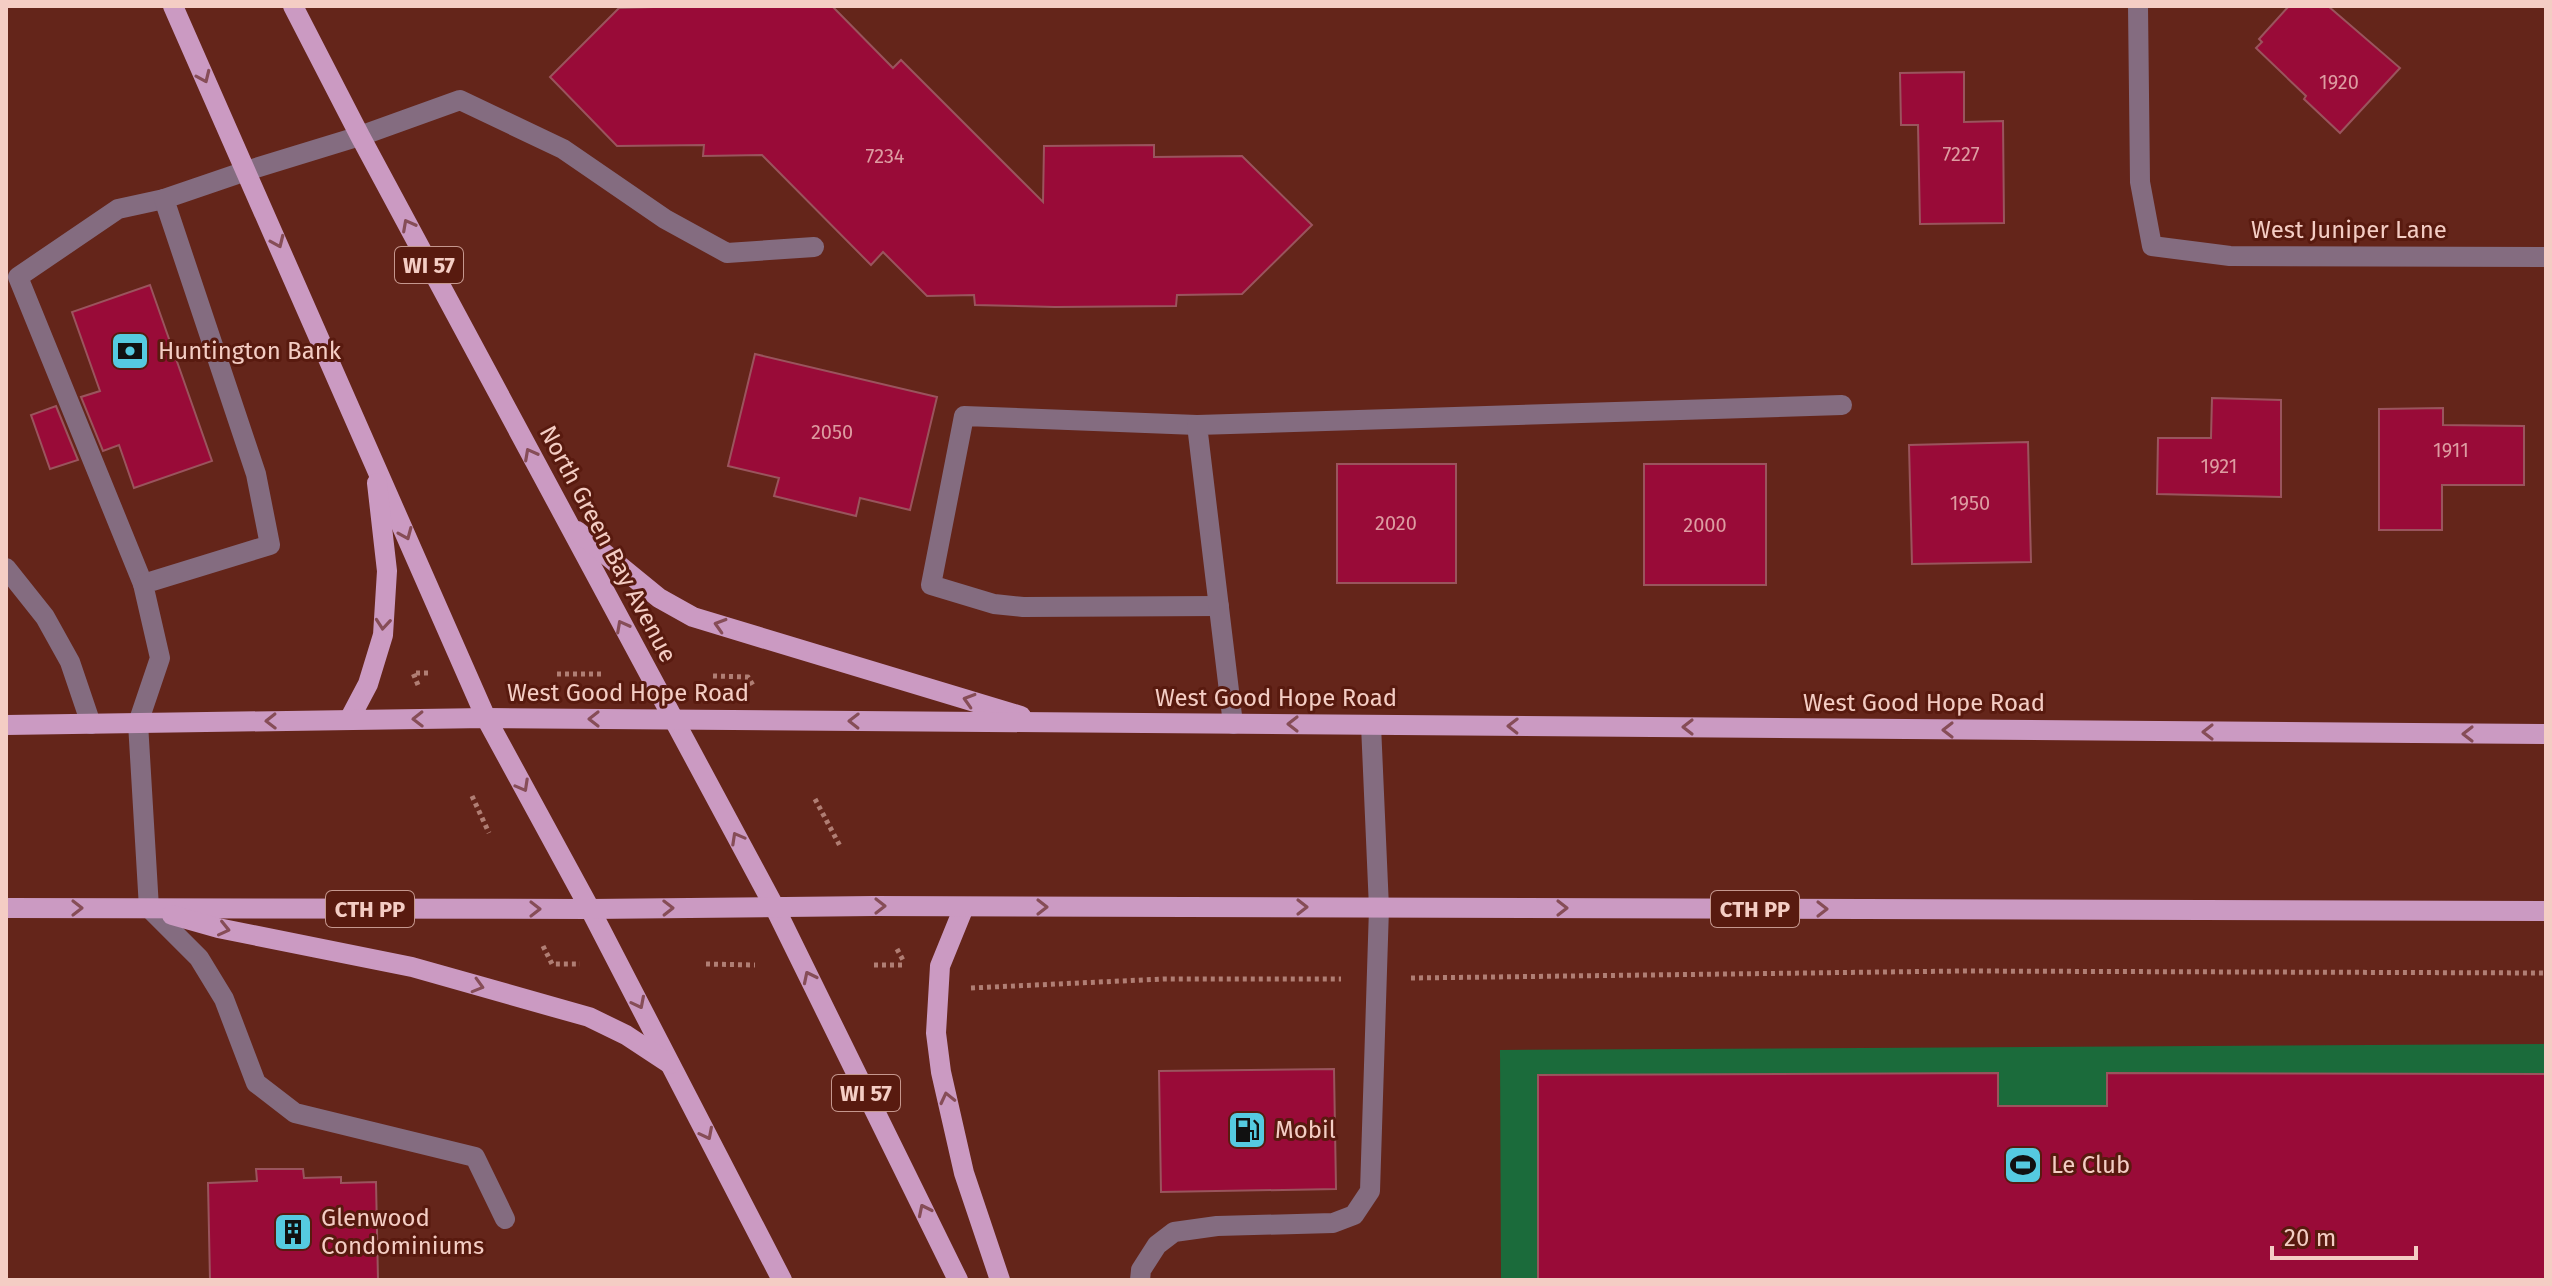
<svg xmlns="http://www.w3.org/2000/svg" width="2552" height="1286" viewBox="0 0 2552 1286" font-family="'Fira Sans',sans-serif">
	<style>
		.green { fill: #1b6b3b }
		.building { fill: #990b38; stroke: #9a545d; stroke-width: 2 }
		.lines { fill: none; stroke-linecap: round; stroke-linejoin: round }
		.path { stroke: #b07e74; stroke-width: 5; stroke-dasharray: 4 4; stroke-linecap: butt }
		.minor { stroke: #846c80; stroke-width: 20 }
		.major { stroke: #cb9ac2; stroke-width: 20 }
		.oneway { stroke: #864d57 }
		.labels { text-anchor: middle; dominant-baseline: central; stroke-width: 6; stroke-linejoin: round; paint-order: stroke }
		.number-label { font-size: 20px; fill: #dd9ca1 }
		.shield { fill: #581a0f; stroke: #c5978e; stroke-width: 2 }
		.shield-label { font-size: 22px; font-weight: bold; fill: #f4cdc4 }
		.street-label { font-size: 24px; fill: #f4cdc4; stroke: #581a0f }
		.poi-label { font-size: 24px; fill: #f4cdc4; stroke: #581a0f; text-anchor: start }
	</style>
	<rect width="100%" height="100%" fill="#64251a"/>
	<path class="green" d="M2546,1044V1280H1501L1500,1050Z"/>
	<g class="building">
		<path d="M689,6L833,7L893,68L901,60L1043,202L1044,146L1154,145V157L1242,156L1312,225L1242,294L1177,295L1176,306L1055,307L975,305L974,295L927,296L883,252L871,265L762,155L703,156L704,145L617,146L550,77L619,8Z"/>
		<path d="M2289,6H2328L2400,68L2340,133L2304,99L2306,96L2256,48L2262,42L2259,39Z"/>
		<path d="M1964,72V122L2003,121L2004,223L1920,224L1918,125H1901L1900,73Z"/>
		<path d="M150,285L212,461L134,488L119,445L103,451L81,397L100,391L72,312Z"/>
		<path d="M755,354L937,397L910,510L860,498L856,516L774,496L779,478L728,466Z"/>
		<path d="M2212,398L2281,400V497L2157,494L2158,438H2211Z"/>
		<path d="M56,406L78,460L50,469L31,415Z"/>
		<path d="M2443,408V425L2524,426V485H2442V530H2379V409Z"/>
		<path d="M2028,442L2031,562L1912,564L1909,445Z"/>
		<rect x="1337" y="464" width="119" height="119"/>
		<rect x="1644" y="464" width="122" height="121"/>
		<path d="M1334,1069L1336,1189L1161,1192L1159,1071Z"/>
		<path d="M1998,1073V1106H2107V1073L2546,1074V1280H1538V1075Z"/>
		<path d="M256,1169H303L304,1178L341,1177V1183L376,1182L378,1280H210L208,1183L257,1181Z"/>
	</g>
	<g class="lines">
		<g class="path">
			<path d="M557,674H603"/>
			<path d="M713,676L748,677L754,687"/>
			<path d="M418,685L413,673H429"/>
			<path d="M472,796L489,833"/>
			<path d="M815,799L840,846"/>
			<path d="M543,946L552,964H580"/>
			<path d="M897,949L904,962"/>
			<path d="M706,964L755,965"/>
			<path d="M874,965H906"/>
			<path d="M1411,978L1963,971L2546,973"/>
			<path d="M971,988L1163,979H1341"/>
		</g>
		<g class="minor">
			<path d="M2138,6L2140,182L2152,246L2230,256L2546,257"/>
			<path d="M1197,425L964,416L931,585L994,604L1023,607L1219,606"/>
			<path d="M6,568L45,617L70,662L91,724"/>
			<path d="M143,584L18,277L118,209L164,199"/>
			<path d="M1233,724L1197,425L1842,405"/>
			<path d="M505,1219L475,1157L295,1113L256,1083L224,999L199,958L149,908L138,723L160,658L143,584L270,545L256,474L164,199L246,171L360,136L460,100L563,149L665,219L727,253L814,247"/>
			<path d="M1140,1280L1141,1270L1157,1245L1174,1232L1217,1226L1333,1223L1354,1215L1370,1191L1379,908L1371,725"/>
		</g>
		<g class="major">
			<path d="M173,6L486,718L590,909L782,1280"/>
			<path d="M293,6L360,136L774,906L958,1280"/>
			<path d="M577,531L659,598L693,617L1021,716"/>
			<path d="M349,720L368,684L383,635L387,571L377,483"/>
			<path d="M6,725L486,718L2546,734"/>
			<path d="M964,907L940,966L936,1033L941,1072L964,1173L1000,1280"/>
			<path d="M6,908L590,909L874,906L2546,911"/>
			<path d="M172,915L218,928L412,967L589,1017L626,1035L670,1064"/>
		</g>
	</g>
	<defs><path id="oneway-chevron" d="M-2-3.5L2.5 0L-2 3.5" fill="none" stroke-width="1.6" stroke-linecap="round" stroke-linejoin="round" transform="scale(2)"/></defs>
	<g class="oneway">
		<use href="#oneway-chevron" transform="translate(204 77) rotate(66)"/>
		<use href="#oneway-chevron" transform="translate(408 225) rotate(-118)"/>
		<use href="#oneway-chevron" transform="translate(278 242) rotate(66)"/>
		<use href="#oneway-chevron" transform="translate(530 454) rotate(-118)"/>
		<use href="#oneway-chevron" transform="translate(406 534) rotate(67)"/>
		<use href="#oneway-chevron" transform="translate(383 624) rotate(95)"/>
		<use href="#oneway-chevron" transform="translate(720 625) rotate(-163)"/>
		<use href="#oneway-chevron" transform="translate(622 626) rotate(-118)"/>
		<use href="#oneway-chevron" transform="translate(969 700) rotate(-163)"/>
		<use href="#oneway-chevron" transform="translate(418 719) rotate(179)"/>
		<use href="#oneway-chevron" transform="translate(594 719) rotate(-180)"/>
		<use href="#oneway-chevron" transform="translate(271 721) rotate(179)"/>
		<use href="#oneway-chevron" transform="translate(854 721) rotate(-179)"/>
		<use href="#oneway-chevron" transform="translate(1293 724) rotate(-180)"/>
		<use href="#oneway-chevron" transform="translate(1513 726) rotate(-179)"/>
		<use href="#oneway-chevron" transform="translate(1688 727) rotate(-180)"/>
		<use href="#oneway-chevron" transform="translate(1948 730) rotate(-180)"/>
		<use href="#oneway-chevron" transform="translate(2208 732) rotate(-180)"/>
		<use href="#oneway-chevron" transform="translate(2468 734) rotate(-180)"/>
		<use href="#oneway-chevron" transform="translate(523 786) rotate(61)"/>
		<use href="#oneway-chevron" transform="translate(737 838) rotate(-119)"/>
		<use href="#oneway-chevron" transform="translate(880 906)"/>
		<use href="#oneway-chevron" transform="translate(1042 907)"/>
		<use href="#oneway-chevron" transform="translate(1302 907)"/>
		<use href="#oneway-chevron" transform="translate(77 908)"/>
		<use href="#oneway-chevron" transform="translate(668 908) rotate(-1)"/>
		<use href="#oneway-chevron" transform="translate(1562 908)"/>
		<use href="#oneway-chevron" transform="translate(535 909)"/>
		<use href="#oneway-chevron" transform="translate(1822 909)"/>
		<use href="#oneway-chevron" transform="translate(224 929) rotate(13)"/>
		<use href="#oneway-chevron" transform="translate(809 977) rotate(-116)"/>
		<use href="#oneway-chevron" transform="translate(478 986) rotate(16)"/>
		<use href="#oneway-chevron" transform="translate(639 1003) rotate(63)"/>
		<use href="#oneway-chevron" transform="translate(947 1098) rotate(-103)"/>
		<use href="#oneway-chevron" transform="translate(707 1134) rotate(63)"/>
		<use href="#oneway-chevron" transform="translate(924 1210) rotate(-116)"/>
	</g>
	<defs>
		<symbol id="bank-square" viewBox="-11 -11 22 22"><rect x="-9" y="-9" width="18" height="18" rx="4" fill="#55cae0" stroke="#581a0f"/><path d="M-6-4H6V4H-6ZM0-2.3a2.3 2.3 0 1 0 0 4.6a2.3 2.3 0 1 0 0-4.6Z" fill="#111"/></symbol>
		<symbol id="fuel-square" viewBox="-11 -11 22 22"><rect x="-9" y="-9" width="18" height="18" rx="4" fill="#55cae0" stroke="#581a0f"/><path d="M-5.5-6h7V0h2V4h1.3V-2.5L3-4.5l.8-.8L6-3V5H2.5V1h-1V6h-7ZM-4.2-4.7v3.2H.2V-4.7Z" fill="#111"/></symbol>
		<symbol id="stadium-square" viewBox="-11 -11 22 22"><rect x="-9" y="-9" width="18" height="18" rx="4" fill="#55cae0" stroke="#581a0f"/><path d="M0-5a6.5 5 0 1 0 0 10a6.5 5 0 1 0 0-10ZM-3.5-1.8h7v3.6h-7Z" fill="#111"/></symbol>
		<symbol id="building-square" viewBox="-11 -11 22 22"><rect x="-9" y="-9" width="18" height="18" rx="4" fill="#55cae0" stroke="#581a0f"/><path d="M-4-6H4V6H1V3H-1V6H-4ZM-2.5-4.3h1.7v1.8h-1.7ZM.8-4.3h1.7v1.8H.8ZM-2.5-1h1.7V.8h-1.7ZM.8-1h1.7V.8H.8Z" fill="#111"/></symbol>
	</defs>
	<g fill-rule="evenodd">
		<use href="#bank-square" x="108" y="329" width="44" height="44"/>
		<use href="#fuel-square" x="1225" y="1108" width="44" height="44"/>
		<use href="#stadium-square" x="2001" y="1143" width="44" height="44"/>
		<use href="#building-square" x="271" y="1210" width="44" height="44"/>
	</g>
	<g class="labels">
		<g class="number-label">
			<text x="2339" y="82">1920</text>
			<text x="1961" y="154">7227</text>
			<text x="885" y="156">7234</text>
			<text x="832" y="432">2050</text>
			<text x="2451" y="450">1911</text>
			<text x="2219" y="466">1921</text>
			<text x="1970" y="503">1950</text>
			<text x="1396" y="523">2020</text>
			<text x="1705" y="525">2000</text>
		</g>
		<g class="shield">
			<rect x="395" y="247" width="68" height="36" rx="6"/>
			<rect x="326" y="891" width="88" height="36" rx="6"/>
			<rect x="1711" y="891" width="88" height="36" rx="6"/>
			<rect x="832" y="1075" width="68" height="36" rx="6"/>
		</g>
		<g class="shield-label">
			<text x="429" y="265">WI 57</text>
			<text x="370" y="909">CTH PP</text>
			<text x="1755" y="909">CTH PP</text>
			<text x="866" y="1093">WI 57</text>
		</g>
		<g class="street-label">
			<text x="2349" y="230">West Juniper Lane</text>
			<text transform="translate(608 544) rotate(62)">North Green Bay Avenue</text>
			<text x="628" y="693">West Good Hope Road</text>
			<text x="1276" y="698">West Good Hope Road</text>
			<text x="1924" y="703">West Good Hope Road</text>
		</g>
		<g class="poi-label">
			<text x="158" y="351">Huntington Bank</text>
			<text x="1275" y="1130">Mobil</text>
			<text x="2051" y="1165">Le Club</text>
			<text x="321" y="1218">Glenwood<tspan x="321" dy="28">Condominiums</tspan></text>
		</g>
	</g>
	<rect width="2552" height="1286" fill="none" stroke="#f4cdc4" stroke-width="16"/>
	<path d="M2272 1246v12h144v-12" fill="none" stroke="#f4cdc4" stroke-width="4"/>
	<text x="2284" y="1246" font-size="24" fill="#f4cdc4" stroke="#581a0f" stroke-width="6" paint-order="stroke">20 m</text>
</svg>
